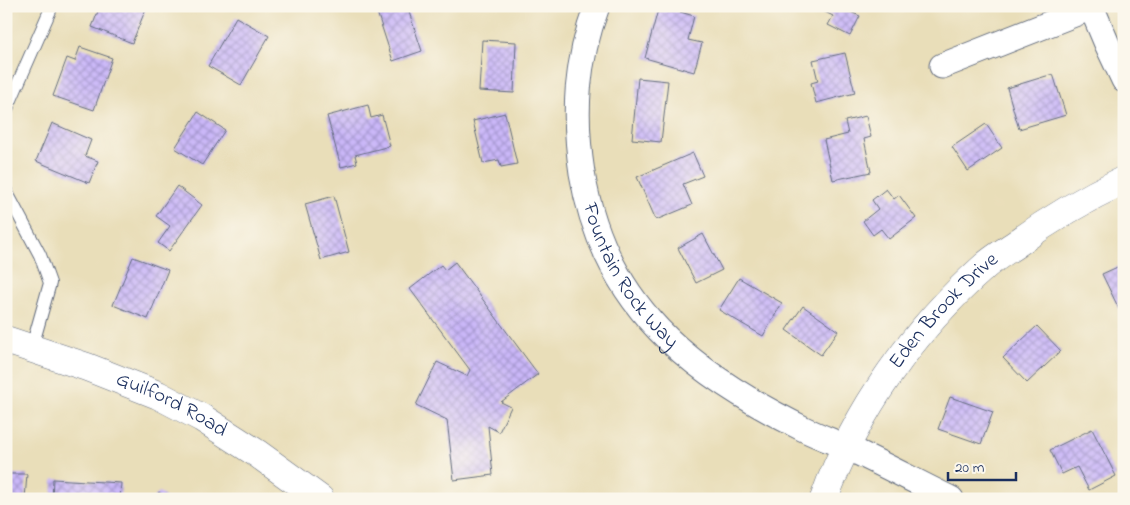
<svg xmlns="http://www.w3.org/2000/svg" width="1130" height="505" viewBox="0 0 1130 505" font-family="'Indie Flower',sans-serif">
	<style>
		.building { fill: url(#building-cross-hatch) }
		.lines { fill: none; stroke-linecap: round; stroke-linejoin: round }
		.service-casing { stroke: #636c7e; stroke-width: 14 }
		.minor-casing { stroke: #636c7e; stroke-width: 27 }
		.tertiary-casing { stroke: #636c7e; stroke-width: 29 }
		.service { stroke: #fff; stroke-width: 12 }
		.minor { stroke: #fff; stroke-width: 25 }
		.tertiary { stroke: #fff; stroke-width: 28 }
		.labels { text-anchor: middle; dominant-baseline: central; stroke-width: 4; stroke-linejoin: round; paint-order: stroke }
		.street-label { font-size: 21px; fill: #1b2f5e; stroke: #fbf7ec }
	</style>
	<defs>
		<pattern id="building-cross-hatch" width="8" height="8" patternUnits="userSpaceOnUse" patternTransform="scale(1.25)"><rect width="8" height="8" fill="#cab7f8"/><path d="M0 0l8 8M0 8l8-8" fill="none" stroke="#a395cc"/></pattern>
	</defs>
	<rect width="100%" height="100%" fill="#fbf7ec"/>
	<filter id="ink" filterUnits="userSpaceOnUse"><feTurbulence type="fractalNoise" baseFrequency=".02" numOctaves="2"/><feDisplacementMap in="SourceGraphic" scale="10" xChannelSelector="R" yChannelSelector="G"/><feConvolveMatrix kernelMatrix="1 2 1 2 8 2 1 2 1" color-interpolation-filters="sRGB"/></filter>
	<filter id="wash" filterUnits="userSpaceOnUse"><feTurbulence type="fractalNoise" baseFrequency=".0096" numOctaves="4" result="noise"/><feDisplacementMap in="SourceGraphic" scale="20" xChannelSelector="R" yChannelSelector="G"/><feGaussianBlur stdDeviation="1.12" result="paint"/><feColorMatrix in="noise" values="0 0 0 0 0 0 0 0 0 0 0 0 0 0 0 0 0 1.4 0 .05"/><feComposite in="paint" operator="in"/></filter>
	<g filter="url(#wash)">
		<rect width="100%" height="100%" fill="#e9deb9"/>
		<g id="blocks">
			<g class="building">
				<path d="M6,6L12,8L6,21Z"/>
				<path d="M100,6H147L132,43L92,27Z"/>
				<path d="M375,6H407L422,51L393,61Z"/>
				<path d="M659,6L694,16L688,40L702,43L694,72L645,58Z"/>
				<path d="M813,6H850L848,11L860,16L850,36L828,25L833,16Z"/>
				<path d="M236,17L269,36L241,85L208,66Z"/>
				<path d="M482,40L516,42L514,93L479,91Z"/>
				<path d="M80,47L112,58L94,110L53,96L67,58L75,61Z"/>
				<path d="M845,53L855,93L816,103L811,83L818,81L813,60Z"/>
				<path d="M1053,74L1066,115L1019,129L1007,88Z"/>
				<path d="M638,78L668,81L661,142L632,139Z"/>
				<path d="M368,105L371,118L382,115L390,146L355,155L357,163L341,167L327,116Z"/>
				<path d="M198,112L225,130L202,165L175,148Z"/>
				<path d="M505,113L517,164L501,167L499,160L483,163L473,121Z"/>
				<path d="M866,116L871,137L864,139L871,172L833,180L824,140L848,134L845,121Z"/>
				<path d="M52,123L91,140L85,156L98,161L89,183L36,161Z"/>
				<path d="M986,124L1002,148L968,171L952,147Z"/>
				<path d="M693,153L703,176L683,184L692,205L656,220L637,177Z"/>
				<path d="M177,186L202,205L169,251L158,243L170,226L156,216Z"/>
				<path d="M886,189L894,199L899,195L916,218L889,239L881,229L873,235L863,221L878,209L872,200Z"/>
				<path d="M334,196L349,252L321,260L305,204Z"/>
				<path d="M703,234L722,270L696,283L678,248Z"/>
				<path d="M133,257L168,270L148,319L113,305Z"/>
				<path d="M455,262L538,374L501,402L511,407L499,432L488,426L493,475L454,480L447,420L416,405L437,362L467,376L470,370L410,289L441,265L445,270Z"/>
				<path d="M1124,264V306L1119,309L1102,274Z"/>
				<path d="M739,278L782,303L763,336L719,310Z"/>
				<path d="M803,306L838,331L821,355L786,330Z"/>
				<path d="M1037,326L1061,351L1027,383L1003,358Z"/>
				<path d="M950,397L993,412L981,444L938,429Z"/>
				<path d="M1092,429L1116,476L1089,490L1077,467L1062,474L1050,450Z"/>
				<path d="M6,474H27L25,499H6Z"/>
				<path d="M53,479L121,483L120,499H52Z"/>
				<path d="M159,492L167,499H153Z"/>
			</g>
		</g>
	</g>
	<g filter="url(#ink)">
		<use href="#blocks" fill-opacity="0" stroke="#636c7e" stroke-width="1"/>
		<g class="lines">
			<defs>
				<g id="service">
					<path d="M6,111L52,6"/>
					<path d="M6,191L40,255L50,283L32,347"/>
				</g>
				<g id="minor">
					<path id="s1" d="M597,6C576,62 573,114 582,173C604,305 690,373 804,429C818,436 832,441 846,447C881,463 916,482 951,499"/>
					<path d="M1091,6L1107,44L1124,80"/>
					<path d="M942,66L1092,7"/>
				</g>
				<g id="tertiary">
					<path id="s2" d="M6,340L87,367L158,395L202,418L258,454L320,499"/>
					<path id="s3" d="M824,499C856,410 915,328 985,266C994,258 1006,251 1016,244C1050,219 1086,198 1124,180"/>
				</g>
			</defs>
			<use href="#service" class="service-casing"/>
			<use href="#minor" class="minor-casing"/>
			<use href="#tertiary" class="tertiary-casing"/>
			<use href="#service" class="service"/>
			<use href="#minor" class="minor"/>
			<use href="#tertiary" class="tertiary"/>
		</g>
	</g>
	<g class="labels">
		<g class="street-label">
			<text stroke="none"><textPath href="#s1" startOffset="285">Fountain Rock Way</textPath></text>
			<text stroke="none"><textPath href="#s3" startOffset="225">Eden Brook Drive</textPath></text>
			<text stroke="none"><textPath href="#s2" startOffset="178">Guilford Road</textPath></text>
		</g>
	</g>
	<rect width="1130" height="505" fill="none" stroke="#fbf7ec" stroke-width="25"/>
	<path d="M948 472v8h68v-8" fill="none" stroke="#1b2f5e" stroke-width="2.5"/>
	<text x="955" y="472" font-size="15" fill="#1b2f5e" stroke="#fbf7ec" stroke-width="4" paint-order="stroke">20 m</text>
</svg>
